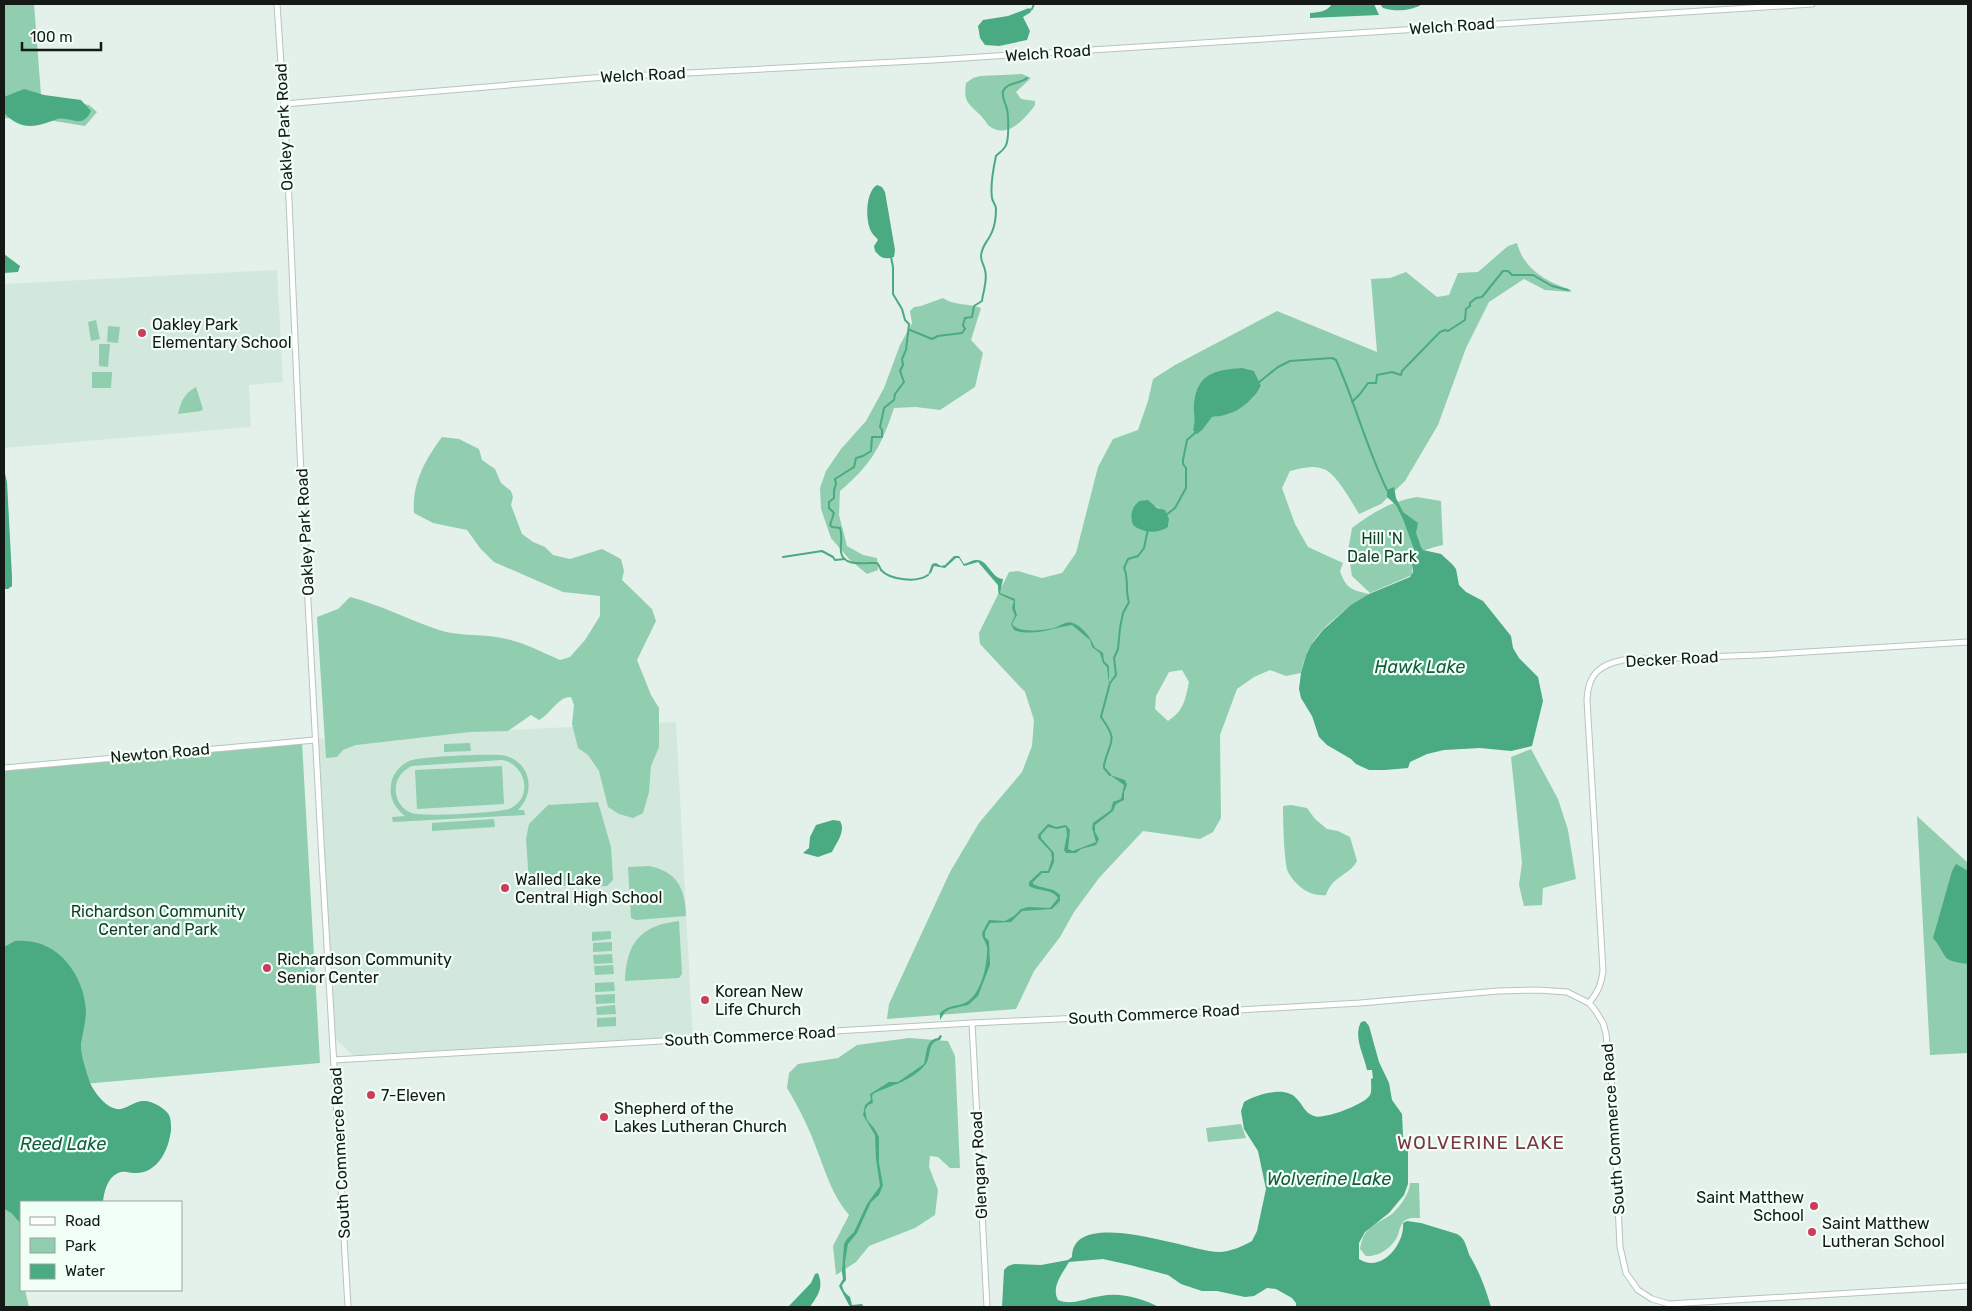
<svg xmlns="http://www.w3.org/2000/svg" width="1972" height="1311" viewBox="0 0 1972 1311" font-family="Rubik,sans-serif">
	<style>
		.built { fill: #d2e8dd }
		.green { fill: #90ceaf; fill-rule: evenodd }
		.water { fill: #4aaa81 }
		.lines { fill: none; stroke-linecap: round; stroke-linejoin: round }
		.stream { stroke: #4aaa81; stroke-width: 2 }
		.tertiary-casing { stroke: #b7c4bd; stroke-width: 7 }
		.tertiary { stroke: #fff; stroke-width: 5 }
		.poi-dot { fill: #cd3d5b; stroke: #f1fff7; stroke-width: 2 }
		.labels { text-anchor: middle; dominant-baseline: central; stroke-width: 4.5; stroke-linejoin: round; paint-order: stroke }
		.street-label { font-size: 16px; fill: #141916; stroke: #f1fff7 }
		.poi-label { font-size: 16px; fill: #141916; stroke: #f1fff7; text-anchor: start }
		.park-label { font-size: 16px; fill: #113b2a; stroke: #f1fff7 }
		.water-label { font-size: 18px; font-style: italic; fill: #125c40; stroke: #f1fff7 }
		.quarter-label { font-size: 19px; letter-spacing: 1px; fill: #7d3540; stroke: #f1fff7 }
	</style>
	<rect width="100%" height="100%" fill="#e3f1ea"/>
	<g class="built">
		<path d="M277,270L283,382L249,385L251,427L4,448V284Z"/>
		<path d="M676,722L693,1042L357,1059L333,1037L316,739Z"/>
	</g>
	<g class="green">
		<path d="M4,4H34L41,95L89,105L97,112L85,126L48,120L4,118Z"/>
		<path d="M1022,74L1031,78L1016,92L1021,99L1035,101V105C1025,119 1006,141 988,125C985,121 982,116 978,113C966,101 964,101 966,83L973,78L980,76Z"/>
		<path d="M1517,243C1524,270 1547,282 1571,290V292L1545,290L1524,279L1489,302L1466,348L1438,425L1405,481L1381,504L1359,514C1352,502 1337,476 1326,470C1314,464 1302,468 1290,471L1282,488L1295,524L1308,547L1343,563L1340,571C1346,589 1352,590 1369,594C1348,608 1323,624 1310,647C1305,655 1303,664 1301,673L1286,676L1270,670L1254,677L1237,689L1220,735L1221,818L1213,832L1200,839L1143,831L1099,878L1074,912L1060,937L1034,971L1016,1009L887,1019L889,1004L950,872L979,823L1022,772L1032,746L1034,720L1025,692L980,644L979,633L1009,572L1018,571L1042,578L1062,573L1076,553L1098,467L1113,439L1138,430L1148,401L1153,379L1175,365L1277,311L1377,352L1371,279L1390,278L1406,272L1437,297L1449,295L1458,273L1478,272L1508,246ZM1254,371L1261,387L1253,398L1242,406L1229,414L1212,417L1206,423L1193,430C1196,420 1193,412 1194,403C1198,366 1225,372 1254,371ZM1139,501C1153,506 1172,508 1168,527C1160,529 1151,532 1143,530C1128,527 1130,510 1139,501ZM1182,670L1189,682C1185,701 1184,710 1168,721L1155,709L1156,696L1169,672Z"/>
		<path d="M943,298C954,306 969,303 981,308L971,340L983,353L975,387L940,410L916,407L894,408C881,447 871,465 840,491L839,515L847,546L863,555L877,558L878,570L867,574L849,559L831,538L821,509L820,488L826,471L841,449L866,421L884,388L900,345L912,323L910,311L914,307L921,306Z"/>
		<path d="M96,320L100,339L91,341L88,322Z"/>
		<path d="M108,326L120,327L118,343L107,342Z"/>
		<path d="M99,344H110L108,367L99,366Z"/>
		<path d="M92,372H112L111,388H92Z"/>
		<path d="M196,387L203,409L201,411L178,414C181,401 184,394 196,387Z"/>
		<path d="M442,437L459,439L479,449L482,460L495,469L501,483L511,491L513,497L511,505L522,534L533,542L545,547L553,555L570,559L602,549L621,559L624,571L622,580L652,609L656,621L637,660L651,695L659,708V747L651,766L649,792L643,813L633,818L619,814L608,807L599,771L588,755L578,748L572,724L574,705L571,697C557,697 551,714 539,720L531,715L508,731L470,732L356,745L343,750L337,757L326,758L317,617L338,609L350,597C381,605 409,620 439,630C458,636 476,634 496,637C519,640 539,651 560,660L570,657L585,640L600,616V596L563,592L494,562L480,548L467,530L433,523L414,513C412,483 425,460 442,437Z"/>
		<path d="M1417,497L1441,501L1443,545C1423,550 1411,552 1412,575L1370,593L1352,576L1348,551L1352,528C1373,512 1392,501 1417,497Z"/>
		<path d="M302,742L320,1063L4,1091V770Z"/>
		<path d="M470,743L471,751L444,752V744Z"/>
		<path d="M1531,749L1558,799L1568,830L1576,879L1543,888L1542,905L1524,906L1519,885L1522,863L1511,757Z"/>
		<path d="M502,755C530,760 537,791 518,810H524L525,815L393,822L392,817L405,816C395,808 389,798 391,785C392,775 399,766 409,761C422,756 485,754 502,755ZM502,760C525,764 534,796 511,808C502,813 421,817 412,813C403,810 397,802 396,793C394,781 401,771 412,766Z"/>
		<path d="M502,766L504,804L417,809L415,770Z"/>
		<path d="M598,802L611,847L613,880L607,886L574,887L529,882L526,839L529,824L548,805Z"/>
		<path d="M1291,805L1307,808L1315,819L1327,829L1338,831L1350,837L1357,861C1349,876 1333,875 1326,895C1310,897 1296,886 1288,872C1284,864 1283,817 1283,806Z"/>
		<path d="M1917,816L1968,863V1053L1930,1055Z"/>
		<path d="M494,819L495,827L432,831V823Z"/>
		<path d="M649,866C678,872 685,889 686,916L636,920L631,918L628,867Z"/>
		<path d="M679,921L682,974L679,978L625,981C626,943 641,925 679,921Z"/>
		<path d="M611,931V939L592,941V932Z"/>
		<path d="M612,942V951L593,952V943Z"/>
		<path d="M612,954L613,963L594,964L593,955Z"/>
		<path d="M613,965L614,974L595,975L594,966Z"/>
		<path d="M614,982L615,991L595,992V983Z"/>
		<path d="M615,994V1003L596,1004L595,995Z"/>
		<path d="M615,1005L616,1014L597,1015L596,1007Z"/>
		<path d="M616,1017V1026L597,1027V1018Z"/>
		<path d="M909,1038L948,1041L955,1056L960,1168H950L938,1157L930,1156L929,1167L938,1190L935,1215L915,1228L869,1246L856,1262L836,1275L833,1246L849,1215C832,1195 826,1173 817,1150C809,1128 799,1108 787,1088L789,1073L798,1064L838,1058L857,1045Z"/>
		<path d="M1241,1124L1246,1138L1208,1142L1206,1128Z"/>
		<path d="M1410,1183H1419L1420,1218C1415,1218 1409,1217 1404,1221C1401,1224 1399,1231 1398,1235C1393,1247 1379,1257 1366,1256L1360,1249C1361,1242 1363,1235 1368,1230C1374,1223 1384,1220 1392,1214C1399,1208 1410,1193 1410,1183Z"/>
		<path d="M4,1209L11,1213L21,1224V1290H25L29,1307H4Z"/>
	</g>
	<g class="water">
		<path d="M1332,4H1374L1379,15L1310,18V13C1320,12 1326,12 1332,4Z"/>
		<path d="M1380,4H1423C1411,11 1396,12 1383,8Z"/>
		<path d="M1029,8L1031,12L1023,17L1030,31L1027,40L999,46L985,45L980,38L978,26L983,20L1008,16Z"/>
		<path d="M24,89L44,95L81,100L91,111C82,130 72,116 57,119C54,120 50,122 46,123C28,129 17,126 4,113V97Z"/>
		<path d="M877,185L882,187L885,192L895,250L894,257C884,260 881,258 875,251L874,246L878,240C876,237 874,236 872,233C865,223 865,192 877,185Z"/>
		<path d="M4,254L20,266L18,272L4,273Z"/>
		<path d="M1242,368L1254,371L1261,386C1255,398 1241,410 1228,414C1223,416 1217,416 1212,417L1202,430L1197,434L1193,430C1196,420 1193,412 1194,403C1197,373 1216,370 1242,368Z"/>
		<path d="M4,469L7,482L12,577V586L8,589H4Z"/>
		<path d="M1394,487L1396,498L1403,512L1418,523L1416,533L1421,547L1423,550L1441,554L1452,564L1456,569L1459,585L1466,592L1483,601L1511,636L1513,648L1519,658L1538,677L1543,701L1532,746L1511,751L1480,748L1444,750L1427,754L1410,762L1408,768L1385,770H1369L1356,764L1351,759L1327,745L1319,737L1312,716L1301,698L1299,689L1301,673L1306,655L1311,645L1323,630L1351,605L1369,594L1410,577L1413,572L1412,563L1415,560V552L1403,519L1396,505L1387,497V490Z"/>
		<path d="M1148,500L1157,508L1165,510L1169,519L1168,527C1158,534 1142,533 1133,525C1130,516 1131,508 1139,501Z"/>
		<path d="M954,556H959L964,564C968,563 972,560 976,560C988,559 991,578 1003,579L1000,593L1015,599V609L1017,615L1012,624C1019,634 1043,630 1054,628C1060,626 1067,620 1073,623C1083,627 1090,637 1094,646C1095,649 1100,650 1103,653L1104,661L1109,666V684L1107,667L1103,663L1100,653L1092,647L1090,640L1072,625C1053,628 1033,637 1014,630L1011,624L1015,616L1012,608L1014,601L999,594C998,592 998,587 998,585C996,583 980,564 978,562L964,566L959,558H956L945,568L934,566L931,573L928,575L932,564L936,563L941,566L945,565Z"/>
		<path d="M1110,775L1125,780L1127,785L1124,792V800L1116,804L1113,811L1095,825V832L1099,839L1096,845L1081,849L1076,853H1066L1064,850L1067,835L1066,827L1057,829L1048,827L1041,835V838L1054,853V862L1049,873H1042L1033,882V884C1042,889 1053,887 1060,895V901L1052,909L1022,911L1011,922L990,923L985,932V937L989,941L990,965L978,996L968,1005L950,1009L945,1012L940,1020V1013C948,1005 955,1007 965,1003C981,996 988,964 987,947C986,942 982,938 982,933L989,920L1005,921L1014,916L1021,909L1028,907L1050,908L1058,898C1051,888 1039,892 1029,886V882L1041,871H1048L1052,859L1051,852L1038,838V835L1048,824L1056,827L1066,825L1070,830L1068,849L1073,851L1096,842L1092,828L1093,823L1111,810L1113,802L1121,799L1124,785Z"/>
		<path d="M833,820L840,821C846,831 837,842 832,852L818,857L803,853L809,848L810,837L816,825Z"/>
		<path d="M1956,864L1968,871V964C1938,960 1950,958 1933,938L1952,871Z"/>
		<path d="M15,941C56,937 83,972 86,1010C86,1021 83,1032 81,1043C80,1054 86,1070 89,1080C93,1092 108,1111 121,1109C129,1107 136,1101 143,1101C151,1100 165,1108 169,1115C171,1119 171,1125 171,1130C169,1149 158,1173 136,1173C129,1173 124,1170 118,1173C107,1178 104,1192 103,1202H21V1224L11,1213L4,1209V947Z"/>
		<path d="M1365,1021L1369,1026L1379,1062L1389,1083L1392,1100L1402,1114L1403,1136L1408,1150V1184L1404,1195L1389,1213L1365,1232L1359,1243V1259C1381,1274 1405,1244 1403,1223L1407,1221L1421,1223L1457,1234C1467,1239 1466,1250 1471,1258C1480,1273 1486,1290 1491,1307H1296V1303L1292,1298L1276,1289L1267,1288L1254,1296L1245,1297L1217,1291H1202L1181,1284L1168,1275L1130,1265L1103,1259L1069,1262C1062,1274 1051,1287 1058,1300C1072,1306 1086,1298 1101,1296C1120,1292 1141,1298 1159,1307H1002L1004,1270L1008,1266L1014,1264L1041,1265L1068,1260L1072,1257C1073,1205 1191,1252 1219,1252C1230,1252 1243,1246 1252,1241L1257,1231L1266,1189L1258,1151L1244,1129L1241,1111L1244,1102C1256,1095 1283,1086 1295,1097C1303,1104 1304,1113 1314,1116C1323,1120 1366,1104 1370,1095C1372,1091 1371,1084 1371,1079L1373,1078L1372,1070H1367C1364,1055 1353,1037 1361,1022Z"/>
		<path d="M940,1035L942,1036L940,1040C926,1042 932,1057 925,1065C912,1081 891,1085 873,1094L872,1096L873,1103L868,1105L865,1110L867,1120L874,1128L879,1137V1163L883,1185L879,1195L871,1202L857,1233L848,1244L845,1262L846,1280L842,1285C843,1291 846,1294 850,1297L852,1305L862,1304L864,1307L860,1306L850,1307L839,1286L843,1279L842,1272L844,1244L847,1239L854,1232L867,1204L880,1186L876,1159L875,1135L863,1115L865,1105L871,1100L870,1094L889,1082H898L924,1064C927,1054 925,1040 938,1038Z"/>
		<path d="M818,1273C824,1288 818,1295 810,1307H788L811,1283L815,1274Z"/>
	</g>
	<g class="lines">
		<g class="stream">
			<path d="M1028,11L1032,9L1034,4"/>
			<path d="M891,257L893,267V294L902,309L905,320L909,324L906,350L902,359L903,365L900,371L904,382L895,394L894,400L884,408L880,427L882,430V437H872L871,451L863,456L856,458L854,467L835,479L836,484L834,490V498L829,502V508L834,513L830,525L832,527L840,528C843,537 840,544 841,552C843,568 867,562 877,563C879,565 880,568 881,570C890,580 917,583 928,575"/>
			<path d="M910,330L932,339L938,336L962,333L965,329L963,325L965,318L972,317L974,306L982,301C983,291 988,281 985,270C984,265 981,262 981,256C982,244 988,242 992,232C995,225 996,216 996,209C996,205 993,203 992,198C990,185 993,170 996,156C1000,152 1004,150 1006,145C1009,139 1009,113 1006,106C1004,100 1002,97 1003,91C1008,81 1019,85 1027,78"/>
			<path d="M1258,383L1278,367L1290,361L1332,358L1336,360C1355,402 1366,447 1387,490"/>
			<path d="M1352,402L1360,394L1368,383H1376L1377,375L1392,372L1401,375L1402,371L1440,332L1445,330L1448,331L1465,320L1466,309L1470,306V303L1476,298L1482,297L1503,271H1508L1512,275H1533L1552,286L1568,290"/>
			<path d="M1166,515L1175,508L1186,488V468L1183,464V460L1187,440L1196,432"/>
			<path d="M783,557L822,551L833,557L835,560L845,559"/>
			<path d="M1110,775L1104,768V765C1110,739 1119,742 1101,717L1110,683L1116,675L1114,658L1118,649L1120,628L1123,613L1129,602C1125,592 1129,577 1124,568L1128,559L1138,556L1144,548L1148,529"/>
			<path d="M922,1307H928"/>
		</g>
		<defs>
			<g id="tertiary">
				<path d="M277,4L287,154L300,453L322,860L348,1307"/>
				<path d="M284,104L592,78L933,60L1812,4"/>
				<path d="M4,768L315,740"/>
				<path d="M1589,1003C1598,992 1601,985 1603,971L1587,700C1588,674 1599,665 1623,660L1758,655L1968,642"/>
				<path d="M972,1023L987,1307"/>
				<path d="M334,1060L972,1023L1188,1013L1360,1003L1498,991L1538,990L1567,992L1589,1003L1595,1010L1603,1023L1606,1034L1613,1097L1620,1247L1626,1273L1638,1290L1652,1299L1669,1304L1968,1286"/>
			</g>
		</defs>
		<use href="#tertiary" class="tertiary-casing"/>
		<use href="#tertiary" class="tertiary"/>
	</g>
	<g class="poi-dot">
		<circle cx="142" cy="333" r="5"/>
		<circle cx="505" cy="888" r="5"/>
		<circle cx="267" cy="968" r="5"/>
		<circle cx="705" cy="1000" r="5"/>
		<circle cx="371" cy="1095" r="5"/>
		<circle cx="604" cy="1117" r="5"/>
		<circle cx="1814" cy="1206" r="5"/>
		<circle cx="1812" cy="1232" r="5"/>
	</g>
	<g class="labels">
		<g class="street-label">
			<text transform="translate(1452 26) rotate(-4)">Welch Road</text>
			<text transform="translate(1048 53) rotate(-4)">Welch Road</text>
			<text transform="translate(643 75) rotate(-3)">Welch Road</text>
			<text transform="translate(284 127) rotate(-93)">Oakley Park Road</text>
			<text transform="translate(305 532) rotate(-93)">Oakley Park Road</text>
			<text transform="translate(1672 659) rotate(-3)">Decker Road</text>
			<text transform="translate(160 753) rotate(-5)">Newton Road</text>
			<text transform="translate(1154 1014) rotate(-3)">South Commerce Road</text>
			<text transform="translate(750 1036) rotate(-3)">South Commerce Road</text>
			<text transform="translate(1613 1129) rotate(-94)">South Commerce Road</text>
			<text transform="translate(340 1153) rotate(-93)">South Commerce Road</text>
			<text transform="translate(979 1165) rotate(-93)">Glengary Road</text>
		</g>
		<g class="poi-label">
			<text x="152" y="324">Oakley Park<tspan x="152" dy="18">Elementary School</tspan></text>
			<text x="515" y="879">Walled Lake<tspan x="515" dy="18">Central High School</tspan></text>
			<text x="277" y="959">Richardson Community<tspan x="277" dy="18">Senior Center</tspan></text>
			<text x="715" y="991">Korean New<tspan x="715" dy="18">Life Church</tspan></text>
			<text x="381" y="1095">7-Eleven</text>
			<text x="614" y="1108">Shepherd of the<tspan x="614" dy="18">Lakes Lutheran Church</tspan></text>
			<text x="1804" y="1197" text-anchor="end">Saint Matthew<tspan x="1804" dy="18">School</tspan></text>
			<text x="1822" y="1223">Saint Matthew<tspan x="1822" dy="18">Lutheran School</tspan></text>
		</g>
		<g class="park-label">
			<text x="1382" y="538">Hill 'N<tspan x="1382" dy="18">Dale Park</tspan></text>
			<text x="158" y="911">Richardson Community<tspan x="158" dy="18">Center and Park</tspan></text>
		</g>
		<g class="water-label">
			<text x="1420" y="667">Hawk Lake</text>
			<text x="63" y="1144">Reed Lake</text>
			<text x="1329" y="1179">Wolverine Lake</text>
		</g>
		<g class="quarter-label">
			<text x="1481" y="1142">WOLVERINE LAKE</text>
		</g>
	</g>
	<rect width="1972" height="1311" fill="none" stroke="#141916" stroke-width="10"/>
	<rect x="20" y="1201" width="162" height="90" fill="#f1fff7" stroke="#99a39d"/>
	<rect x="30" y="1217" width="25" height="8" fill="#ffffff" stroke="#99a39d"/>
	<text x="65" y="1226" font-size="15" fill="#141916">Road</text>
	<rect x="30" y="1238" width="25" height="15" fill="#90ceaf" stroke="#99a39d"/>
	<text x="65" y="1251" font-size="15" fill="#141916">Park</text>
	<rect x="30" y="1264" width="25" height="15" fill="#4aaa81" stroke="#99a39d"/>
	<text x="65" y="1276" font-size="15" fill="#141916">Water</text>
	<path d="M22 42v8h79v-8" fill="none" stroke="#141916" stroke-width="2.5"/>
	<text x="30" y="42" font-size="15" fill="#141916" stroke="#f1fff7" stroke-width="4" paint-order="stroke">100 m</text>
</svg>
